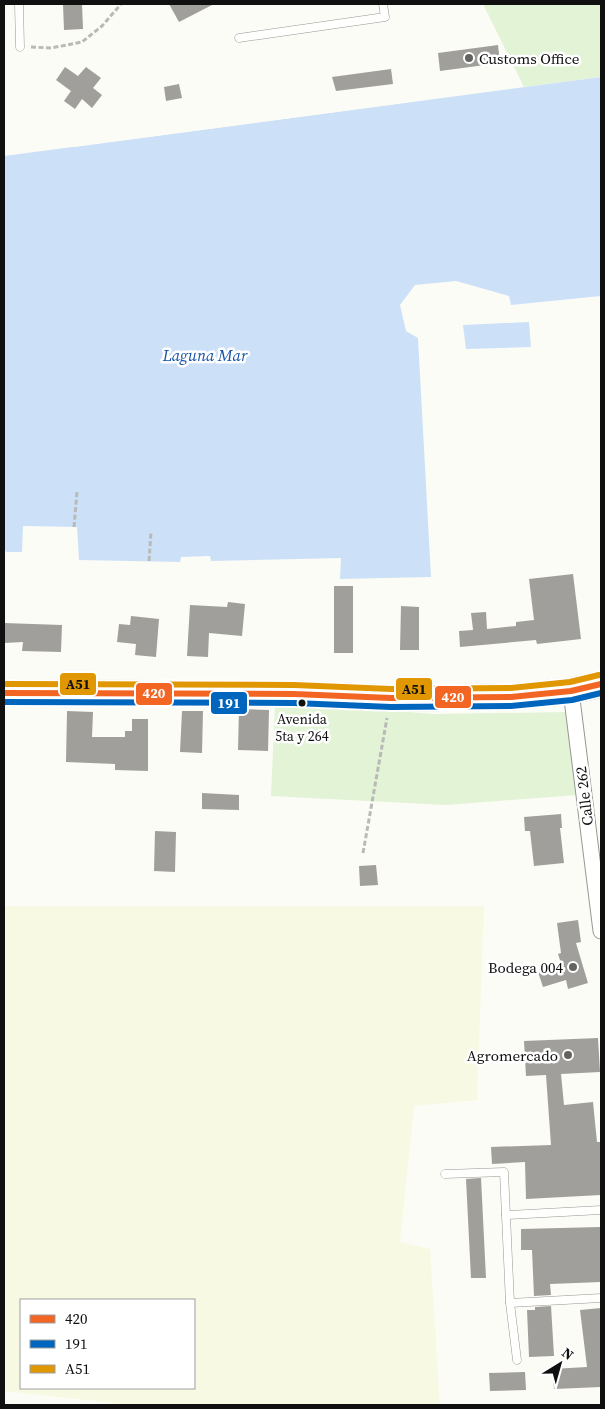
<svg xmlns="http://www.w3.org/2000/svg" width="605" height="1409" viewBox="0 0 605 1409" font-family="'Source Serif 4',serif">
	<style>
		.farmland { fill: #f8f9e2; fill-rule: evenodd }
		.green { fill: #e2f3d6 }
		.water { fill: #cce1f7 }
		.pier { fill: #fcfcf6 }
		.building { fill: #a09f9b }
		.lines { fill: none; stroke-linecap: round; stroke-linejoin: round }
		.service-casing { stroke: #969694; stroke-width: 9 }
		.minor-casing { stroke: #969694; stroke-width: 17 }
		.trunk-casing { stroke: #848481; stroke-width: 27 }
		.path { stroke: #b9b9b8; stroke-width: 3; stroke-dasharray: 5 2.5; stroke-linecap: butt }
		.service { stroke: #fffffe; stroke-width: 8 }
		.minor { stroke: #fffffe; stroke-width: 15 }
		.trunk { stroke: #ece6d9; stroke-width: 25 }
		.bus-1-casing { stroke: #fff; stroke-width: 10 }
		.bus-2-casing { stroke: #fff; stroke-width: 10 }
		.bus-3-casing { stroke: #fff; stroke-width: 10 }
		.bus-1 { stroke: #f26522; stroke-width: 6 }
		.bus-2 { stroke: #0065bd; stroke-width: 6 }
		.bus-3 { stroke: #e09702; stroke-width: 6 }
		.poi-dot { fill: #636360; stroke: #fff; stroke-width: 2 }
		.bus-dot { fill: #101010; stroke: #fff; stroke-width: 2 }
		.labels { text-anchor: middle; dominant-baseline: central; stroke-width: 5; stroke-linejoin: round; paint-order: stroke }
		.bus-label { font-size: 14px; fill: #101010; stroke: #fff }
		.poi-label { font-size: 15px; fill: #101010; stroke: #fff; text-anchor: end }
		.street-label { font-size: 15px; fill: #101010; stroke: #fff }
		.water-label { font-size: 16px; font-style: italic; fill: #1652a5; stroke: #fff }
		.line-badge { stroke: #fff; stroke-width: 2 }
		.badge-label { font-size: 14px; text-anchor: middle; font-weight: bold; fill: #fff }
		.pale-badge-label { font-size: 14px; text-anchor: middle; font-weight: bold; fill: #111 }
	</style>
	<rect width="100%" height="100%" fill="#fcfcf6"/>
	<path class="farmland" d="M4,906H484L477,1100L414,1106L400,1242L430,1249L440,1405H132L4,1391ZM21,1300H194V1388H21Z"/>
	<g class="green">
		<path d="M483,4H601V77L524,87Z"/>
		<path d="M275,704H302L434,714L568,712L577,795L446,805L271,796Z"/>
	</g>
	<g class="water">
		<path d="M601,77V296L511,305L509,296L456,281L415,285L400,305L406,331L418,338L431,577L340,579L341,558L211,561L210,556L181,557L180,562L79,560L77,527L23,526L22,552H6L4,547V156Z"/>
		<path d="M529,322L531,347L466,349L463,325Z"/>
	</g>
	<path class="pier" d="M417,98L418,101L74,147V144Z"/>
	<g class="building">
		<path d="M63,4H82L83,29L64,30Z"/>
		<path d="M169,4H214L179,22Z"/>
		<path d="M498,45L500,63L440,71L438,53Z"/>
		<path d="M65,67L78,76L86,67L101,78L93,88L102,95L92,108L82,99L75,109L64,101L71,91L56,80Z"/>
		<path d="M391,69L393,84L336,91L332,77Z"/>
		<path d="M179,84L182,98L166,101L164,87Z"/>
		<path d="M573,574L581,639L537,644L536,640L460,647L459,631L473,630L471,613L486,612L487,629L516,626V622L534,620L529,579Z"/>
		<rect x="334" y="586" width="19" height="67"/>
		<path d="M228,602L245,604L242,636L209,633L208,657L187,656L190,605L227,607Z"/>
		<path d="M401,606L419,607V650H400Z"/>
		<path d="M131,616L159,619L156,657L135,655L136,644L117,642L119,624L130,625Z"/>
		<path d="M4,623L62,625L61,652L22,651L23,642L4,643Z"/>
		<path d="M239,709L269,710L268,751L238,750Z"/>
		<path d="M67,711L93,712L92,737H125V731H132V719H148V771L115,770V764L66,762Z"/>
		<path d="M182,711H203L202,753L180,752Z"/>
		<path d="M202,793L239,795V810L202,809Z"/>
		<path d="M561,814L562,828H560L564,863L534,866L530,831H525L524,817Z"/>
		<path d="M155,831L176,832L175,872L154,871Z"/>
		<path d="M376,865L378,885L360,886L359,866Z"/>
		<path d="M578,920L581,942L576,943L588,983L568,989L566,980L543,987L538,972L562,966L558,954L561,953L557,923Z"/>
		<path d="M598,1038L600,1072L561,1074L564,1105L593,1102L597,1142H601V1195L526,1199L525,1162L492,1164L491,1147L551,1145L546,1075L526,1076L524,1041Z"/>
		<path d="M481,1178L486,1278H471L466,1179Z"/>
		<path d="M601,1227V1282L550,1284L551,1295L534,1296L532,1250H521V1229Z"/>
		<path d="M551,1306L554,1356L529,1357L527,1310H535V1307Z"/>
		<path d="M601,1308V1387L554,1389L552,1369L587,1367L580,1310Z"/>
		<path d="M525,1372L526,1390L490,1391L489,1373Z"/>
	</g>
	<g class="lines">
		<defs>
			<g id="service">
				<path d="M19,4L20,47"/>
				<path d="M239,38L385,17L383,4"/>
				<path d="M445,1174L504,1172L510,1303L517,1360"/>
				<path d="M506,1215L601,1210"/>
				<path d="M510,1303L601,1298"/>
			</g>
			<path id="minor" d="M571,691L601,931"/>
			<path id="trunk" d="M4,693L294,694L391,698L511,697L571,691L601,684"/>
		</defs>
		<use href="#service" class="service-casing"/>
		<use href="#minor" class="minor-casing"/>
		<use href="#trunk" class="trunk-casing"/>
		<g class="path">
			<path d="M31,47L51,48L82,42L102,26L121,4"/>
			<path d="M74,527L77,492"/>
			<path d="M149,561L151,532"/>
			<path d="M363,853L387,718"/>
		</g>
		<use href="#service" class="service"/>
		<use href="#minor" class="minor"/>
		<use href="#trunk" class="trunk"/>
		<defs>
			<path id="bus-1" d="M4,693L294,694L391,698L511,697L571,691L601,684"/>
			<path id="bus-2" d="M4,702L294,703L391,707L511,706L572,700L601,693"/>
			<path id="bus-3" d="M4,684L294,685L391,689L511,688L570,682L599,675"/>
		</defs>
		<use href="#bus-1" class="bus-1-casing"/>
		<use href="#bus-2" class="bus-2-casing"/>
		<use href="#bus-3" class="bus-3-casing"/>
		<use href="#bus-1" class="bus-1"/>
		<use href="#bus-2" class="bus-2"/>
		<use href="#bus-3" class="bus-3"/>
	</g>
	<g class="poi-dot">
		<circle cx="469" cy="58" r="5"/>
		<circle cx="573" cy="967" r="5"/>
		<circle cx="568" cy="1055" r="5"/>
	</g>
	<circle class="bus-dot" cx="302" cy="703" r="4.5"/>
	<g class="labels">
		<g class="bus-label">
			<text x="302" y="719">Avenida<tspan x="302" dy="17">5ta y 264</tspan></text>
		</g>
		<g class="poi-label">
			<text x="479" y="58" text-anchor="start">Customs Office</text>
			<text x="563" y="967">Bodega 004</text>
			<text x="558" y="1055">Agromercado</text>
		</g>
		<g class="street-label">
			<text transform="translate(584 796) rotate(-97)">Calle 262</text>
		</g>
		<g class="water-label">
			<text x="205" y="355">Laguna Mar</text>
		</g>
	</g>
	<g class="line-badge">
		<rect x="59" y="672" width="38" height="24" rx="5" fill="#e09702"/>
		<rect x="395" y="677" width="38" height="24" rx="5" fill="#e09702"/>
		<rect x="135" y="682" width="38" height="24" rx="5" fill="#f26522"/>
		<rect x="434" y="685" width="38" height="24" rx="5" fill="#f26522"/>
		<rect x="210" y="691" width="38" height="24" rx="5" fill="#0065bd"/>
	</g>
	<g class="badge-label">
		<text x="154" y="698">420</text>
		<text x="453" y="702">420</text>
		<text x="229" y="708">191</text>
	</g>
	<g class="pale-badge-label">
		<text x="78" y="689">A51</text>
		<text x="414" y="694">A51</text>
	</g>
	<rect width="605" height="1409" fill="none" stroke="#101010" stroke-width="10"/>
	<rect x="20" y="1299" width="175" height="90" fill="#ffffff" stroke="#9f9f9f"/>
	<rect x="30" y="1315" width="25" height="8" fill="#f26522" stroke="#9f9f9f"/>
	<text x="65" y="1324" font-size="15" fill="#101010">420</text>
	<rect x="30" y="1340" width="25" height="8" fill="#0065bd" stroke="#9f9f9f"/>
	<text x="65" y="1349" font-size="15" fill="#101010">191</text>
	<rect x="30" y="1365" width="25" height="8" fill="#e09702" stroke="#9f9f9f"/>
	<text x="65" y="1374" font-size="15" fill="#101010">A51</text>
	<g transform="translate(560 1364) rotate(37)" stroke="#ffffff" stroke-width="4" paint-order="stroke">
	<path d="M0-4L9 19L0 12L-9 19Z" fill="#101010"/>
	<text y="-8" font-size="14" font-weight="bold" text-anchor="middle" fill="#101010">N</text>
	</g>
</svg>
